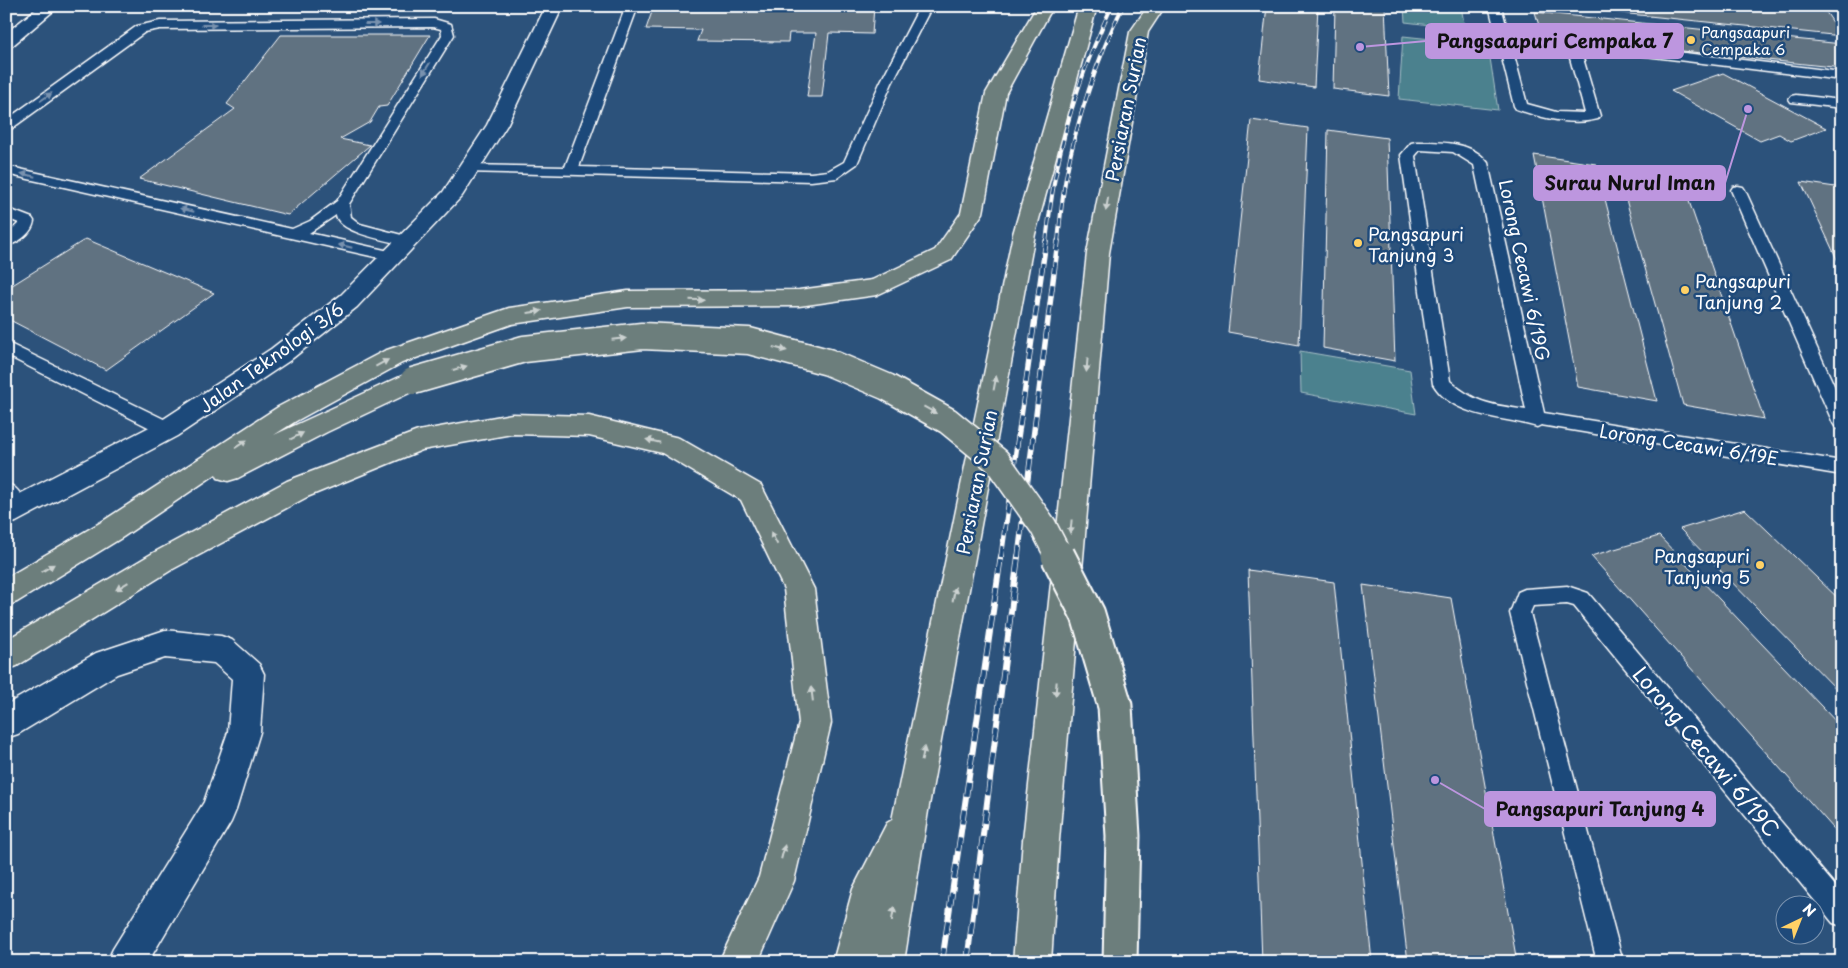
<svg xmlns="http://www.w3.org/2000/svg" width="1848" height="968" viewBox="0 0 1848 968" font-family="'Playpen Sans',sans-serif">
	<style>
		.green { fill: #4c818e; stroke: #a6c0c6 }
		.building { fill: #617281; stroke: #fff }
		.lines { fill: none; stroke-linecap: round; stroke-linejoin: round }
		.service-casing { stroke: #fff; stroke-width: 3 }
		.minor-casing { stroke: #fff; stroke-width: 3 }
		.primary-casing { stroke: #fff; stroke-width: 3 }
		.motorway-casing { stroke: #fff; stroke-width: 3 }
		.service { fill: #1f4a7a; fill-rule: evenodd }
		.minor { fill: #1f4a7a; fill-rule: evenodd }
		.primary { fill: #6c7e7c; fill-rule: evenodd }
		.motorway { fill: #6c7e7c; fill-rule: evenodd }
		.rail-far2-casing { stroke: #fff; stroke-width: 4 }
		.rail-far1-casing { stroke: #fff; stroke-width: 5.5 }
		.rail-casing { stroke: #fff; stroke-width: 6 }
		.rail-far2 { stroke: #1f4a7a; stroke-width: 2.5; stroke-dasharray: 8; stroke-linecap: butt }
		.rail-far1 { stroke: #1f4a7a; stroke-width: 4; stroke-dasharray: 11; stroke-linecap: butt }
		.rail { stroke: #1f4a7a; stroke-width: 4.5; stroke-dasharray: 14; stroke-linecap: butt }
		.motorway-bridge-far1-casing { stroke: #fff; stroke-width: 29; stroke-linecap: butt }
		.motorway-bridge-casing { stroke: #fff; stroke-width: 37; stroke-linecap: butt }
		.motorway-bridge-far1 { stroke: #6c7e7c; stroke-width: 26 }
		.motorway-bridge { stroke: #6c7e7c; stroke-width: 33 }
		.oneway { fill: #7992af }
		.oneway2 { fill: #ccd2d1 }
		.poi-dot { fill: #ffd166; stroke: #1f4a7a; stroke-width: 2 }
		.labels { text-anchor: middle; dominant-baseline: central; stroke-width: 5; stroke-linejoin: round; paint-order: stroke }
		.far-poi-label { font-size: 15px; fill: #fff; stroke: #1f4a7a; text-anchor: start }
		.street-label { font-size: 18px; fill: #fff; stroke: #1f4a7a }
		.poi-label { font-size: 18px; fill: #fff; stroke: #1f4a7a; text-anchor: start }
		.near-street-label { font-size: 21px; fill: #fff; stroke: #1f4a7a }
		.leader { fill: none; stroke: #bd96df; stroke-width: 2 }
		.callout-dot { fill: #bd96df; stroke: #1f4a7a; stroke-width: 2 }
		.callout { fill: #bd96df; stroke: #bd96df; stroke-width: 2 }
		.callout-label { font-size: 19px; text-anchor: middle; font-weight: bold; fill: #111 }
	</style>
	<rect width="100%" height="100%" fill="#2c527b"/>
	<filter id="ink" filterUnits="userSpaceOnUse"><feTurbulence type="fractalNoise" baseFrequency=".02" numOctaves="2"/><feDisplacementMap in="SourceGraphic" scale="10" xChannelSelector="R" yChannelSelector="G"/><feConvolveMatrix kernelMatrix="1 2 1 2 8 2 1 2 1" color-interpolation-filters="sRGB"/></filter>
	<g filter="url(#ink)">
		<g class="green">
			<path d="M1404,6H1461L1465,29L1405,22Z"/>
			<path d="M1403,36L1488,45L1498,110L1399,99Z"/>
			<path d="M1300,351L1410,370L1416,414L1301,393Z"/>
		</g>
		<g class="building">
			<path d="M654,6H874L872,34L829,33L822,97H807L816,33H789L788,42L697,41L701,30L646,29Z"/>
			<path d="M1267,6H1318L1314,87L1259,79Z"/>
			<path d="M1335,6H1385L1389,96L1333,89Z"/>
			<path d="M1552,6H1766L1826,12L1842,36Z"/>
			<path d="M1535,12L1842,44V68L1542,36Z"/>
			<path d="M281,35H430L387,106L379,107L370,122L340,139L370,145L288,215L139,179L235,109L227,104Z"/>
			<path d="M1723,73L1826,128L1791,141L1779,134L1760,141L1671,91Z"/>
			<path d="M1251,120L1308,128L1299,345L1228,332Z"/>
			<path d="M1328,130L1387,138L1395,361L1323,348Z"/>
			<path d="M1534,155L1596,164L1657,401L1578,387Z"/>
			<path d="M1617,167L1680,175L1764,419L1683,405Z"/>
			<path d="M1801,182L1842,188V270Z"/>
			<path d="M86,239L214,293L106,370L6,318V289Z"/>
			<path d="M1745,509L1842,602V695L1680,529Z"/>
			<path d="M1659,536L1842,728V838L1591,556Z"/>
			<path d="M1248,570L1334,582L1372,962H1262Z"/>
			<path d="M1363,585L1451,598L1517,962H1408Z"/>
		</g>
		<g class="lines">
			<defs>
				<g id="service">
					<path d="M626,6H638L579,167L811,173L828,171L844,162L880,83L920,6H932L892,83L857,164L837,178L811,181L464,172L462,169L464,166L469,165L565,167Z"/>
					<path d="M1489,6H1501L1527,104L1556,112L1585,113L1567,47L1577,40L1842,72V80L1580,48L1600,116L1598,119C1571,126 1542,118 1516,109L1514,106Z"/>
					<path d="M434,19L451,24L454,35L349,204L351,217L360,224L413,238L416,241L413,244L408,246C392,241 339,234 336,215L309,233L398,253L401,256L398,259L393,261L6,174V166L292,229L310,221L337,201L442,35L441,29L433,27L160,29L145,32L11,129L6,130V120L137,26L160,21Z"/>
					<path d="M1796,95L1842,100V108L1791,102L1789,99L1791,96Z"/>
					<path d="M1416,142C1440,142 1472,141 1488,163L1544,413L1842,461V475L1541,425L1537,427C1504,416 1454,419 1433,384L1401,155L1411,143ZM1420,150L1453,152L1474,165L1526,410C1493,405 1476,404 1450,381L1415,156Z"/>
					<path d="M1738,186L1743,187L1745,190L1842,403V430L1836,428L1833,423L1731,190L1733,187Z"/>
					<path d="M6,208L32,218L34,221C32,234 18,243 6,246V235L19,223L6,218Z"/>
					<path d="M6,342L174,424L177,429L174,434L168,436L162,434L6,355Z"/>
					<path d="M6,483C17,486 24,498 29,508L26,513C4,521 6,497 6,483Z"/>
					<path d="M1567,586L1588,593L1842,894V926L1833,923L1574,606L1567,604L1533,606L1530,613L1623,962H1597L1510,613L1518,592L1525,589Z"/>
				</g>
				<g id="minor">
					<path d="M40,6H59L12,46L6,47V33Z"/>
					<path d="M546,6H563L507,125L462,196L357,307L289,361L177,436L16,522L6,525V501L159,422L271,349L341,295L443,192L487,125Z"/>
					<path d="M165,630L221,636L232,640L259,664L264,674L260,732L236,810L231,822L148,962H107L113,949L204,802L228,732L232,679L214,663L165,658L117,674L18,734L6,738V705L96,653Z"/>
				</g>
				<g id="primary">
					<path d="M1079,6H1097L1035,234L928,811L904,962H833L853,889L887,823L892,820L1013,234Z"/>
					<path d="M1148,6H1165L1148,32L1109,253L1059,840L1051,962H1013L1023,840L1087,253L1130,32Z"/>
				</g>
				<g id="motorway">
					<path d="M1037,6H1057L1049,14L1006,93L983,213L951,260L877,295L799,306L628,307L512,324L402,363L296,421L274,435L404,375L413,372L422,375L426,381L422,387L327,432L238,478L228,481L218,478L216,474L123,537L17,602L6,606V578L103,521L278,407L384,351L509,308L628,291L799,290L872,280L935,250L961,213L986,93Z"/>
					<path d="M512,414L589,416L679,438L761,485L814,589L831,723L794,881L758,962H719L759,877L799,723L784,589L741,500L662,453L589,436L512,434L422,450L307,497L173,569L17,666L6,670V640L153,553L287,481L418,431Z"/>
				</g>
			</defs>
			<use href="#service" class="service-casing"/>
			<use href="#minor" class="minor-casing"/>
			<use href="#primary" class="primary-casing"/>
			<use href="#motorway" class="motorway-casing"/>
			<use href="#service" class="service"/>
			<use href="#minor" class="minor"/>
			<use href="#primary" class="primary"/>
			<use href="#motorway" class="motorway"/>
			<defs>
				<g id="rail-far2">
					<path d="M1046,242C1049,219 1051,196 1056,173C1067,116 1087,58 1112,6"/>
					<path d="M1058,242C1060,220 1062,198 1066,177C1076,122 1098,56 1123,6"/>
				</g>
				<g id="rail-far1">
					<path d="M1001,557L1046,241"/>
					<path d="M1018,557L1058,241"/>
				</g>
				<g id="rail">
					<path d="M942,962L1001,556"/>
					<path d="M967,962L1018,556"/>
				</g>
			</defs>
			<use href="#rail-far2" class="rail-far2-casing"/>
			<use href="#rail-far1" class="rail-far1-casing"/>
			<use href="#rail" class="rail-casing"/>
			<use href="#rail-far2" class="rail-far2"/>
			<use href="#rail-far1" class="rail-far1"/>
			<use href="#rail" class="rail"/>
			<defs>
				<path id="motorway-bridge-far1" d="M413,381L524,349L642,336L749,341L828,362L887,387L948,421L997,461L1043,526L1059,557"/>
				<path id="motorway-bridge" d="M1058,556L1088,615L1115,706L1123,836L1120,962"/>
			</defs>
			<use href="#motorway-bridge-far1" class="motorway-bridge-far1-casing"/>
			<use href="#motorway-bridge" class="motorway-bridge-casing"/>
			<use href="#motorway-bridge-far1" class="motorway-bridge-far1"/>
			<use href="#motorway-bridge" class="motorway-bridge"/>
		</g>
		<defs><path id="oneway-solid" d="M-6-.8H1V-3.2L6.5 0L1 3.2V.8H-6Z" transform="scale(1.25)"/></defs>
		<g class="oneway">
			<use href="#oneway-solid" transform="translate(372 24)"/>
			<use href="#oneway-solid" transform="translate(209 25)"/>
			<use href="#oneway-solid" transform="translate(426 69) rotate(122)"/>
			<use href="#oneway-solid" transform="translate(46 97) rotate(-35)"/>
			<use href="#oneway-solid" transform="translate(28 175) rotate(-167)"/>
			<use href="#oneway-solid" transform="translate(187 210) rotate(-167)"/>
			<use href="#oneway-solid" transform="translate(345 246) rotate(-167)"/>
		</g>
		<g class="oneway2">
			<use href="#oneway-solid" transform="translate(1107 204) rotate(100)"/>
			<use href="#oneway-solid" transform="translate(697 300) rotate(1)"/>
			<use href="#oneway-solid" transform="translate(535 312) rotate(-8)"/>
			<use href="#oneway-solid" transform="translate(619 339) rotate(-6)"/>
			<use href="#oneway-solid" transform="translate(780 349) rotate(15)"/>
			<use href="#oneway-solid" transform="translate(382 363) rotate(-28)"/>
			<use href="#oneway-solid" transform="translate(1087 365) rotate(95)"/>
			<use href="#oneway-solid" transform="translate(460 368) rotate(-16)"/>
			<use href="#oneway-solid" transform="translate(995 383) rotate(-79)"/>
			<use href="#oneway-solid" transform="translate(930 410) rotate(29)"/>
			<use href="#oneway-solid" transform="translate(297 436) rotate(-27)"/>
			<use href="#oneway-solid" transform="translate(653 441) rotate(-167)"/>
			<use href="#oneway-solid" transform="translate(241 444) rotate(-33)"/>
			<use href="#oneway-solid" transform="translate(1071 527) rotate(95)"/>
			<use href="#oneway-solid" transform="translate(774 538) rotate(-117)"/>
			<use href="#oneway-solid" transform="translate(48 568) rotate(-31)"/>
			<use href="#oneway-solid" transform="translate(122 586) rotate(149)"/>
			<use href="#oneway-solid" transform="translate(954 594) rotate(-79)"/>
			<use href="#oneway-solid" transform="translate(1056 689) rotate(95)"/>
			<use href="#oneway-solid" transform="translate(812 694) rotate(-97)"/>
			<use href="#oneway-solid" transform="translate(923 754) rotate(-79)"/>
			<use href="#oneway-solid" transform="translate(783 852) rotate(-76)"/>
			<use href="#oneway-solid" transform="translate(893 914) rotate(-80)"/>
		</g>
	</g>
	<g class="poi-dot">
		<circle cx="1691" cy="40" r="5"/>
		<circle cx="1358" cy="243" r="5"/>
		<circle cx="1685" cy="290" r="5"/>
		<circle cx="1760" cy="565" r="5"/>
	</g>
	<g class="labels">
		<g class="far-poi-label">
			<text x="1701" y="31">Pangsaapuri<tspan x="1701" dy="17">Cempaka 6</tspan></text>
		</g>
		<g class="street-label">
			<text transform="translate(1125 109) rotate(-79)">Persiaran Surian</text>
			<text transform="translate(1525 270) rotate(78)">Lorong Cecawi 6/19G</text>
			<text transform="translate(271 357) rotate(-36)">Jalan Teknologi 3/6</text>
			<text transform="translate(1689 444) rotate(9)">Lorong Cecawi 6/19E</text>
			<text transform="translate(976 482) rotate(-79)">Persiaran Surian</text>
		</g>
		<g class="poi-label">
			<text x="1368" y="233">Pangsapuri<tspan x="1368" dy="21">Tanjung 3</tspan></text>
			<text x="1695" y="280">Pangsapuri<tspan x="1695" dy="21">Tanjung 2</tspan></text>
			<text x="1750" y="555" text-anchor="end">Pangsapuri<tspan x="1750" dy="21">Tanjung 5</tspan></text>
		</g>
		<g class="near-street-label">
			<text transform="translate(1707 751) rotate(50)">Lorong Cecawi 6/19C</text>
		</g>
	</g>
	<path class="leader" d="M1360 47L1426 41M1748 109L1725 183M1435 780L1485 809"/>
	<g class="callout-dot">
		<circle cx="1360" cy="47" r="5"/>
		<circle cx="1748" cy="109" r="5"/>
		<circle cx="1435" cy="780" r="5"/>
	</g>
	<g class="callout">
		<rect x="1426" y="24" width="257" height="34" rx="5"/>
		<rect x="1534" y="166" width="191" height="34" rx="5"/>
		<rect x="1485" y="792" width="230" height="34" rx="5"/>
	</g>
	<g class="callout-label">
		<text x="1555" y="48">Pangsaapuri Cempaka 7</text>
		<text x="1630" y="190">Surau Nurul Iman</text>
		<text x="1600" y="816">Pangsapuri Tanjung 4</text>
	</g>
	<rect width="1848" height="968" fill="none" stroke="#1f4a7a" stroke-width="25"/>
	<rect x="12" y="12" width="1823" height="943" fill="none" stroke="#fff" stroke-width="2" filter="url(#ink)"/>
	<g transform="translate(1800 920) rotate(43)"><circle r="24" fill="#1f4a7a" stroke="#7992af"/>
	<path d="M0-4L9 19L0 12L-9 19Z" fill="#ffd166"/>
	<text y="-8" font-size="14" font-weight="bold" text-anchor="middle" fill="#ffffff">N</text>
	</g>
</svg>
